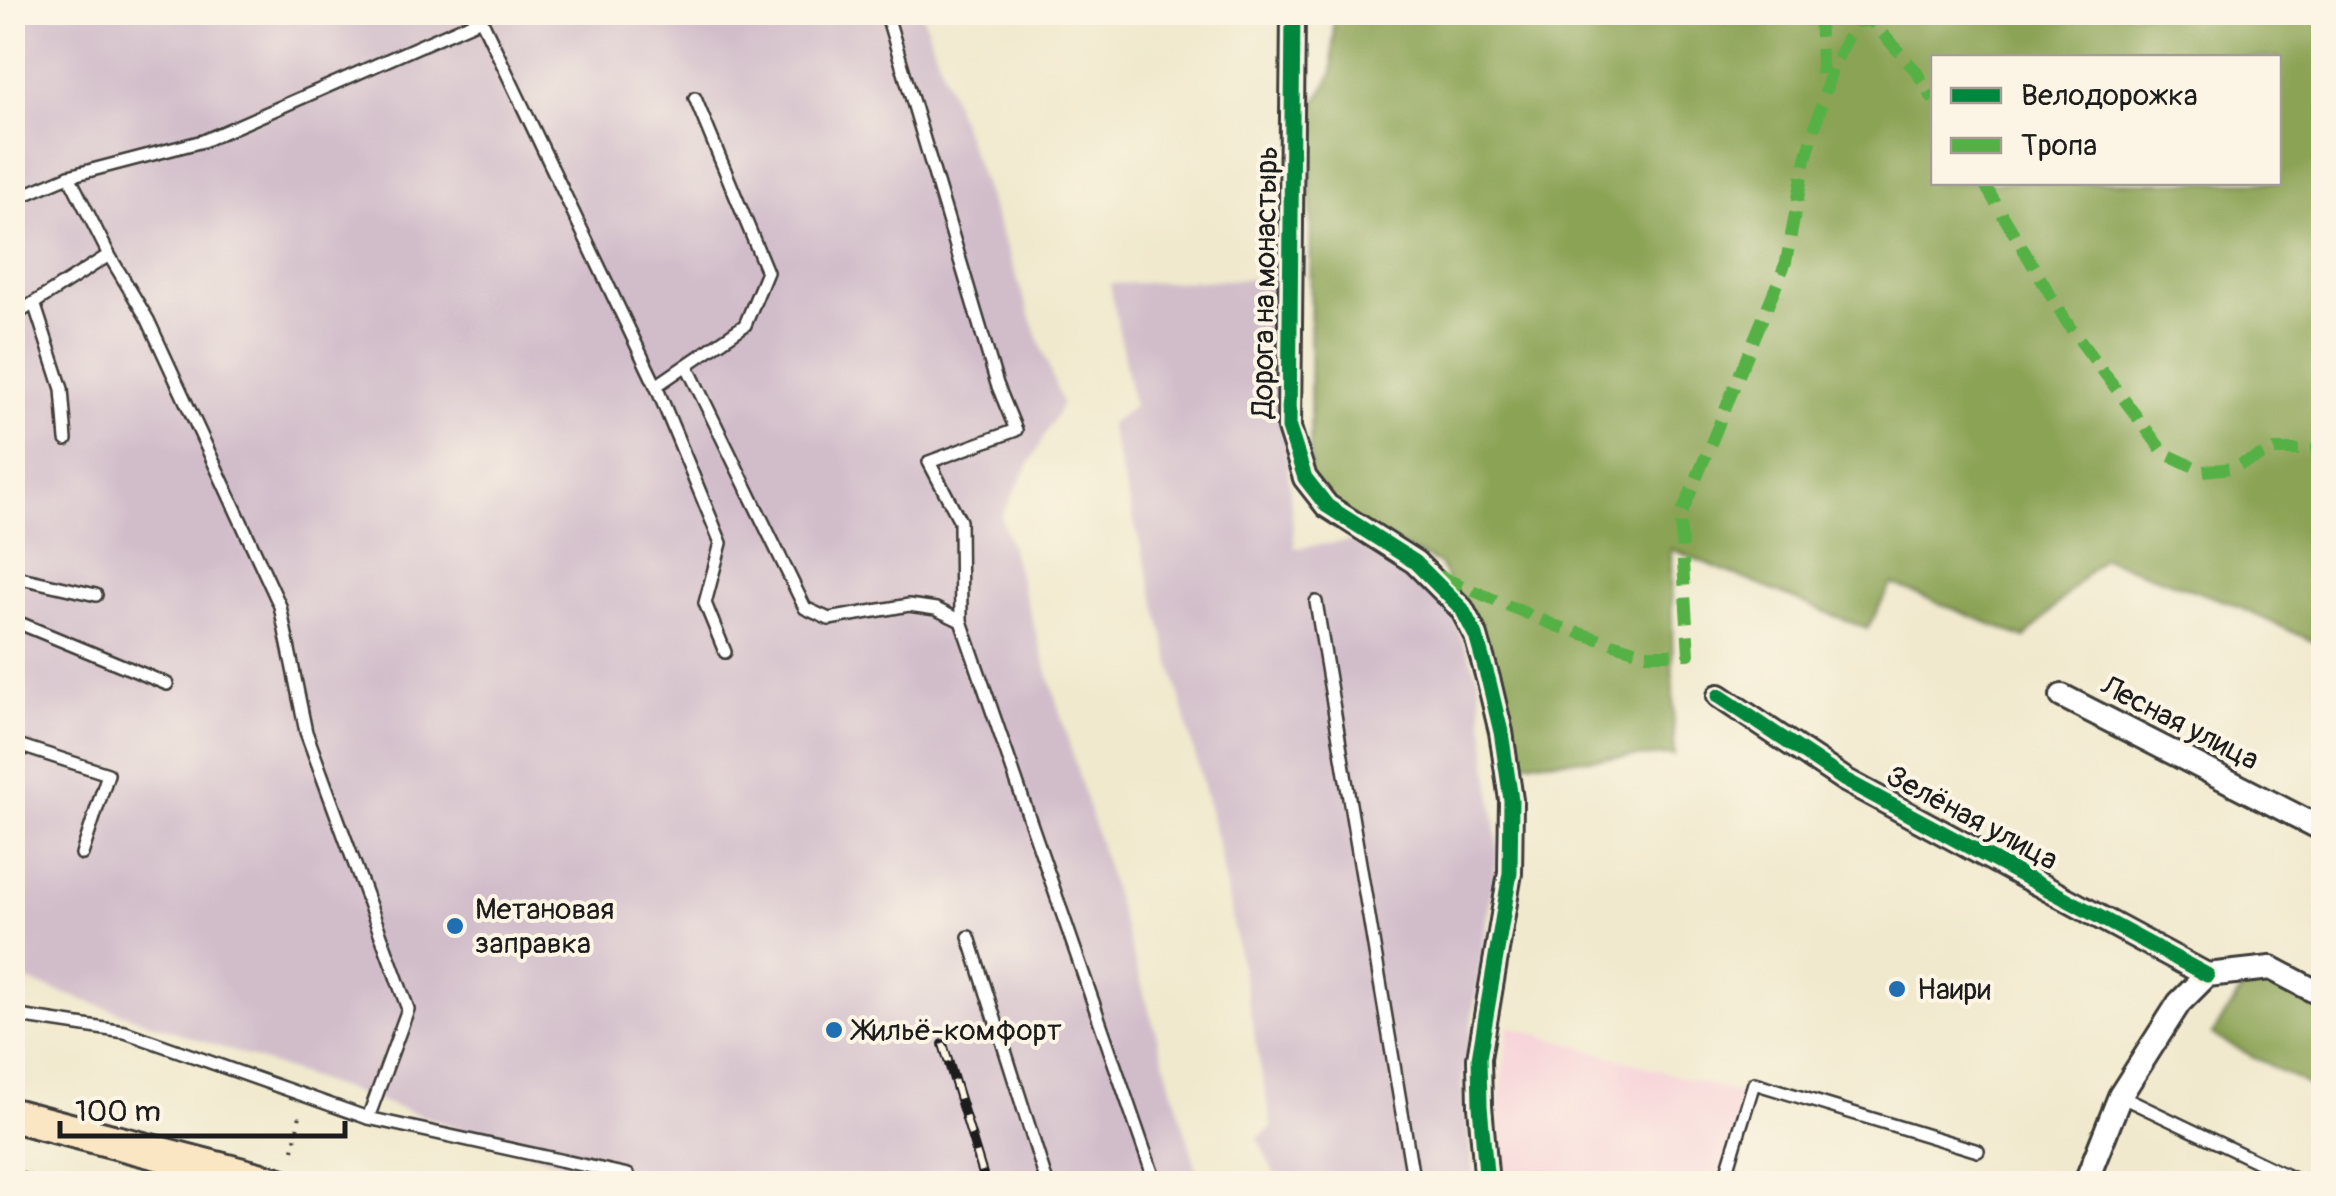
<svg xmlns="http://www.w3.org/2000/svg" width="2336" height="1196" viewBox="0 0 2336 1196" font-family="Pangolin,sans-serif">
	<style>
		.built { fill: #f6cfd8 }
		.industrial { fill: #d1bdca }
		.forest { fill: #8ba354; stroke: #546038; stroke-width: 2.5; fill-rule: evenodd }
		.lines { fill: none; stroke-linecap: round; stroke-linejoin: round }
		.service-casing { stroke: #3c3b37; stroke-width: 16 }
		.minor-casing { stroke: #3c3b37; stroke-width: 28 }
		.secondary-casing { stroke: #3c3b37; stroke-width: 38 }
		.path { stroke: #3c3b37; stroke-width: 4; stroke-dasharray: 2.5 8; stroke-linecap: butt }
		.service { stroke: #fff; stroke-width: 11 }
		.minor { stroke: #fff; stroke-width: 22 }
		.secondary { stroke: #fbe6c4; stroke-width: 32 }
		.rail-casing { stroke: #1c1c1c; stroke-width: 10 }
		.rail { stroke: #fcf5e5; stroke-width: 6; stroke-dasharray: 19; stroke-linecap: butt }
		.quiet { stroke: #55b145; stroke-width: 12; stroke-dasharray: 25 12; stroke-linecap: butt }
		.cycleway-casing { stroke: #fcf5e5; stroke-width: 21 }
		.cycleway { stroke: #00873e; stroke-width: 15 }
		.poi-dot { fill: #1f6fb2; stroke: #fcf5e5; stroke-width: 4 }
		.labels { text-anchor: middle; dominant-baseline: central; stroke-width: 8; stroke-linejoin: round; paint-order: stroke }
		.street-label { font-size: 30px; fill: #1c1c1c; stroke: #fcf5e5 }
		.poi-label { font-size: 30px; fill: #1c1c1c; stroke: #fcf5e5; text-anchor: start }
	</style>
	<rect width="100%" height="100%" fill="#fcf5e5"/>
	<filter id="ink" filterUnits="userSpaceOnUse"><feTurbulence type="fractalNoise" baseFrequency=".01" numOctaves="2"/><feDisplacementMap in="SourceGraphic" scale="20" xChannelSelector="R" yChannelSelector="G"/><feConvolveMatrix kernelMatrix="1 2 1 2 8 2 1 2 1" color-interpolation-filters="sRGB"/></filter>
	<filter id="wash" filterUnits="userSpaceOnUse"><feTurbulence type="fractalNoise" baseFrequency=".0048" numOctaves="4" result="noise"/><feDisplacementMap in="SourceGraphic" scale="40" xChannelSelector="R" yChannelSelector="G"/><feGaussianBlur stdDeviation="2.25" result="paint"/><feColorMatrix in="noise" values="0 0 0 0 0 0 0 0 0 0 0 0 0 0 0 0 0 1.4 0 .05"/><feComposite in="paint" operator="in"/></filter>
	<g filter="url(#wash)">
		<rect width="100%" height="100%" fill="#f0e9cd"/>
		<path class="built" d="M1509,1026L1750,1097L1723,1183L1504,1184L1498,1104Z"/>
		<g class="industrial">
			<path d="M13,13H922L1062,404L1001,516L1201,1183H618L13,976Z"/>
			<path d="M1283,278L1282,400L1295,548L1350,541L1418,581L1450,612L1478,676L1498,849L1462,1086L1475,1183H1278L1258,1138L1272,1128L1217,840L1109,425L1133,406L1110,284Z"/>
		</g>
		<g class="forest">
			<path d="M1334,13H2323V646L2230,603L2102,558L2025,638L1892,584L1867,629L1671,549L1674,755L1525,762L1440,564L1310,502L1311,111L1332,75ZM1934,58H2278V182H1934Z"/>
			<path d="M2252,975L2323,1012V1093L2212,1035Z"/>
		</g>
	</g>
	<g filter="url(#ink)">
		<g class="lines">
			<defs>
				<g id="service">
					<path d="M886,12L997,384L1016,430L929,462L960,521L961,621L1156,1184"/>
					<path d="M69,176L109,255L148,320L280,606L306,732L408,1009L368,1118"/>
					<path d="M12,200L69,176L203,141L481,19L656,386L721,543L705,603L725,652"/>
					<path d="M34,303L62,389L66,440"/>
					<path d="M12,317L109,255"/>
					<path d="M687,366L805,608L829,619L909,605L936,609L961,621"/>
					<path d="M656,386L745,325L767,272L695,98"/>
					<path d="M12,576L96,595"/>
					<path d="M1316,602L1414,1184"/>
					<path d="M12,620L167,684"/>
					<path d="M12,743L108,774L82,854"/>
					<path d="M969,937L1046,1180L1038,1184"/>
					<path d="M12,1015L125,1032L368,1118L628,1175L634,1184"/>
					<path d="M2120,1096L2300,1182"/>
					<path d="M12,1177L37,1184"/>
					<path d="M1723,1184L1754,1083L1978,1151"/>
				</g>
				<g id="minor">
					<path d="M1293,12L1289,428L1305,478L1327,506L1415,562L1462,609L1476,636L1489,682L1501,732L1511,800L1510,873L1479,1058L1480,1106L1487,1184"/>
					<path d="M1719,696L1845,780L2207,975"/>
					<path d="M2062,696L2324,830"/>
					<path d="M2085,1184L2120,1096L2179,1003L2207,975L2271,968L2324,996"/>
				</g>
				<path id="secondary" d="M12,1115L277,1184"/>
			</defs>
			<use href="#service" class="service-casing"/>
			<use href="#minor" class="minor-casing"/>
			<use href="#secondary" class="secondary-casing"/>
			<path class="path" d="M293,1150L301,1110"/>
			<use href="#service" class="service"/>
			<use href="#minor" class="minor"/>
			<use href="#secondary" class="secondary"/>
			<defs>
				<path id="rail" d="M943,1044L986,1184"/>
			</defs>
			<use href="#rail" class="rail-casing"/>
			<use href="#rail" class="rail"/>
			<g class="quiet">
				<path d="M1819,12L1822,86"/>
				<path d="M1983,182L2069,326L2164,453L2203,471L2232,468L2275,450H2324"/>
				<path d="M1439,576L1556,626L1647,654H1689L1680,518L1786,262L1804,166L1832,68L1856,22L1871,21L1916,71L1934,101"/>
			</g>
			<defs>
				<g id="cycleway">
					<path d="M1293,12L1289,428L1305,478L1327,506L1415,562L1462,609L1476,636L1489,682L1501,732L1511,800L1510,873L1479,1058L1480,1106L1487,1184"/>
					<path d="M1719,696L1845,780L2207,975"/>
				</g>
			</defs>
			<use href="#cycleway" class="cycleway-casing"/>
			<use href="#cycleway" class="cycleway"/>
		</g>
	</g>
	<g class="poi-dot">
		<circle cx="455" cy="926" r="10"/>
		<circle cx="1897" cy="989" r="10"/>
		<circle cx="834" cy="1030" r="10"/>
	</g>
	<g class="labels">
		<g class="street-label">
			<text transform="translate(1265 282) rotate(-89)">Дорога на монастырь</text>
			<text transform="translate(2180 723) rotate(27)">Лесная улица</text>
			<text transform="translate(1972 818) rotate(28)">Зелёная улица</text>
		</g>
		<g class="poi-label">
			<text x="475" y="909">Метановая<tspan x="475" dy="34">заправка</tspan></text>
			<text x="1917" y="989">Наири</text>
			<text x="854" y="1030">Жильё-комфорт</text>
		</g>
	</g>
	<rect width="2336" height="1196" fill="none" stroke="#fcf5e5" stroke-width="50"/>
	<rect x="1931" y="55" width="350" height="130" fill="#fcf5e5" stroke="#a29e95" stroke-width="2.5"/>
	<rect x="1951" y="88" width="50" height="15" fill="#00873e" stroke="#a29e95" stroke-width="2.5"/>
	<text x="2021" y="105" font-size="30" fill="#1c1c1c">Велодорожка</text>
	<rect x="1951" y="138" width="50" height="15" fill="#55b145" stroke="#a29e95" stroke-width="2.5"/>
	<text x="2021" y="155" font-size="30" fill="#1c1c1c">Тропа</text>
	<path d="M60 1121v15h285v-15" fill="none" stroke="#1c1c1c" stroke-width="5"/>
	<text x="75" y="1121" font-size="30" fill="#1c1c1c" stroke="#fcf5e5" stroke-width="8" paint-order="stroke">100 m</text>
</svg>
